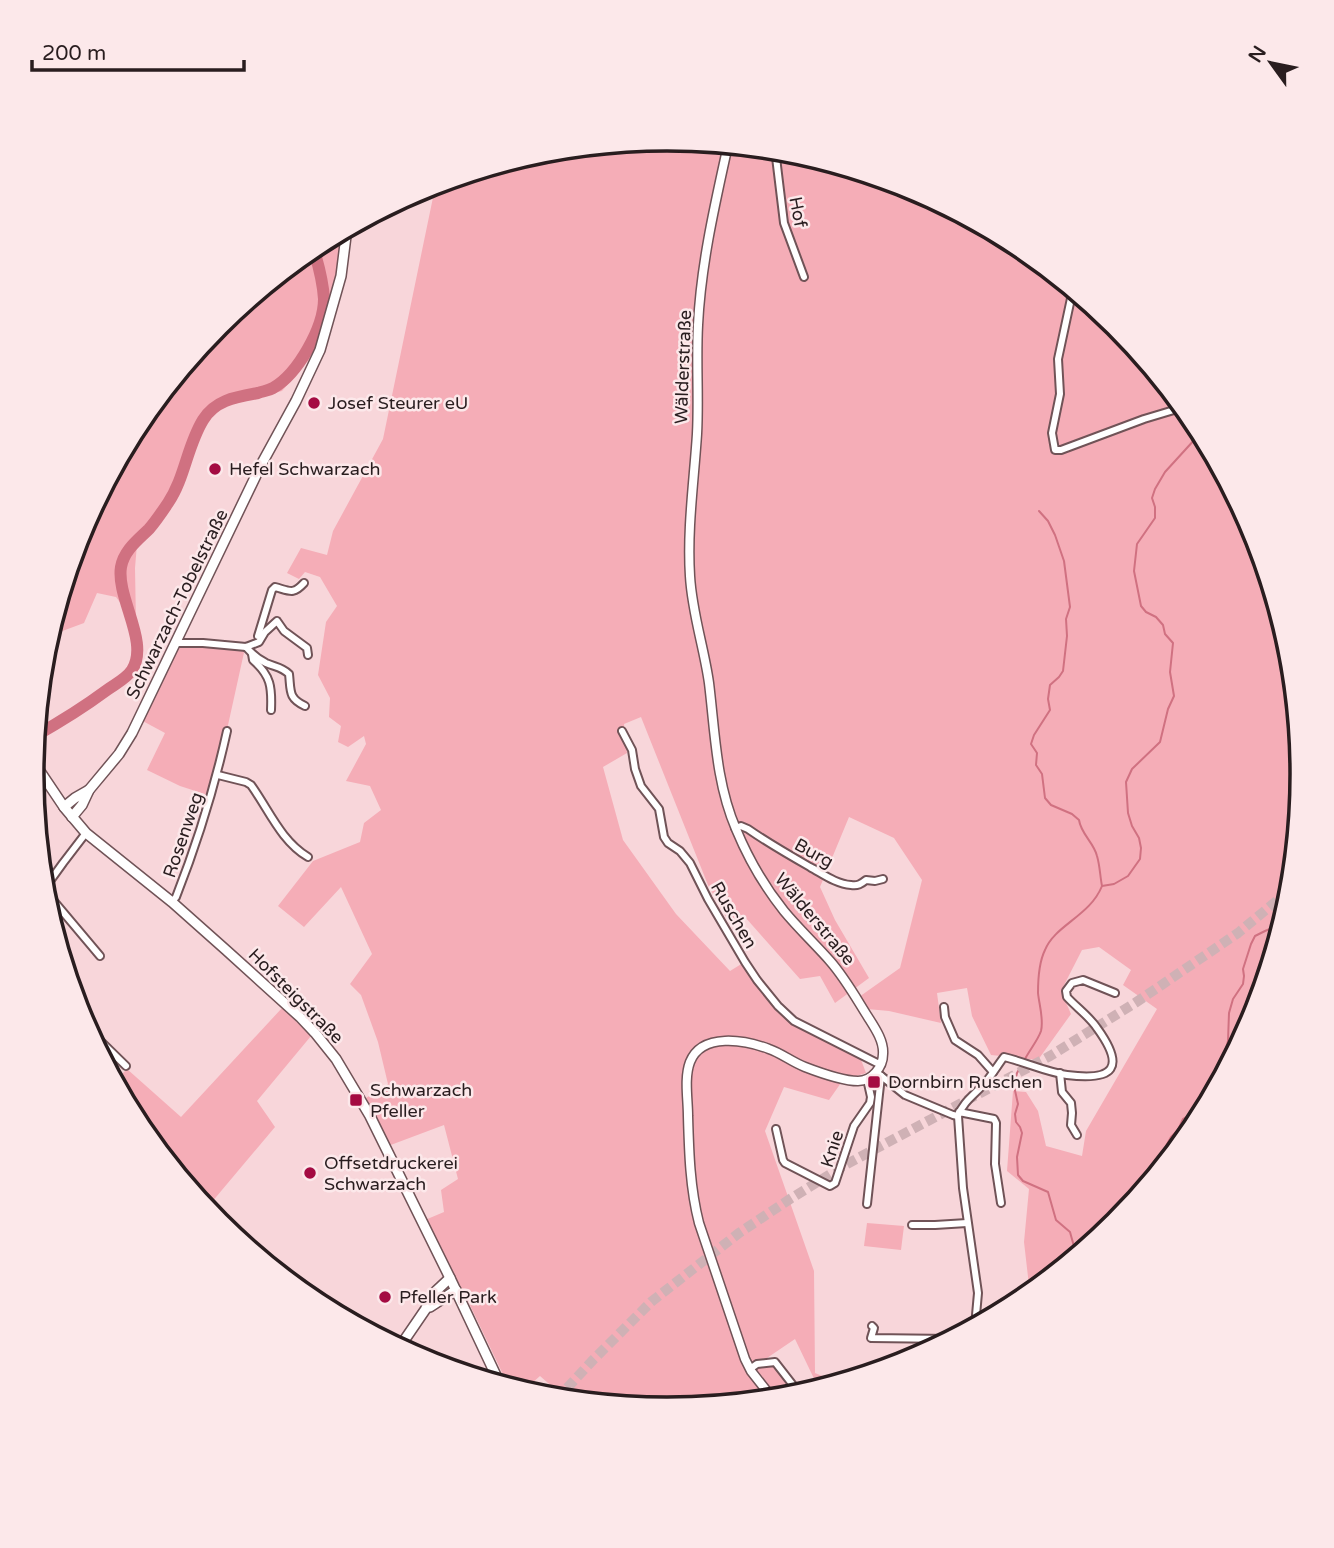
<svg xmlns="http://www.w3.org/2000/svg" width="1334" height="1548" viewBox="0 0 1334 1548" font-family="'Varela Round',sans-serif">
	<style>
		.green { fill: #f5adb7 }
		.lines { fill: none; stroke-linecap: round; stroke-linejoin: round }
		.stream { stroke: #d07181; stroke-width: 2 }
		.river { stroke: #d07181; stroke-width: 12 }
		.primary-tunnel { stroke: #cfb1b5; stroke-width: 10; stroke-dasharray: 10 5; stroke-linecap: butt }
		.minor-casing { stroke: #705357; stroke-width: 10 }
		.tertiary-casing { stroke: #705357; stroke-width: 11 }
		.secondary-casing { stroke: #705357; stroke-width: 12 }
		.minor { stroke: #fff; stroke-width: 6 }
		.tertiary { stroke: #fff; stroke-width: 8 }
		.secondary { stroke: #fff; stroke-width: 9 }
		.poi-dot { fill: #a40b42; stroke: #fce8ea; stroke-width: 2.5 }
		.labels { text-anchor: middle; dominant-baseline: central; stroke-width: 5; stroke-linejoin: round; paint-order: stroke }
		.street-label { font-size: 18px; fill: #291d1f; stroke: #fce8ea }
		.poi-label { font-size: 18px; fill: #291d1f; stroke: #fce8ea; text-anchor: start }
		.rim { fill: none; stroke: #291d1f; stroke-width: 3.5 }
	</style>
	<rect width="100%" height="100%" fill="#f8d6da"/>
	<g class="green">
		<path d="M667,139L791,151L911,187L1020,246L1117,325L1196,421L1254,531L1290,650L1302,774L1290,898L1254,1018L1195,1127L1116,1224L1030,1294L1024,1242L1029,1189L1007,1171L1013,1091L1026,1092L1038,1111L1046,1146L1082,1156L1086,1131L1157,1009L1123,985L1131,970L1099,947L1082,950L1061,991L1071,1014L1038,1060L991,1055L972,1016L967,988L937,993L941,1023L889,1011L867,1009L859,997L900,968L922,880L894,838L849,817L820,887L835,920L869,978L835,1003L820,976L800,979L745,917L732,927L708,885L641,717L624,724L627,753L603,767L623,840L676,914L730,971L743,963L776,1007L860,1057L866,1073L843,1080L829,1100L784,1087L765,1131L814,1271L815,1373L839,1383L819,1389L795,1339L767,1358L796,1396L667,1409L551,1398L556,1390L540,1376L523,1391L509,1387L468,1301L425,1220L444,1212L441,1190L458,1179L444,1125L388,1146L366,1098L388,1084L378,1042L361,995L350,984L372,954L341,887L304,927L278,906L313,861L360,842L364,823L381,810L370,786L346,781L366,744L364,736L348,747L338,742L341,726L329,717L330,698L318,675L326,622L337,606L320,577L305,572L299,579L287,573L301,548L327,555L333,531L383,439L436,183L543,151Z"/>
		<path d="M347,228L341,277L314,354L282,391L218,408L203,425L184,477L163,518L137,544L135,568L136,624L116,597L97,593L84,623L57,633L72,588L73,552L80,530L139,421L218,324L314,245Z"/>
		<path d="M175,644L245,648L217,775L211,796L180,786L147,770L165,733L139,719Z"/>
		<path d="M282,1008L311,1036L257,1101L275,1127L206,1209L138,1127L114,1082L127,1069L181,1117Z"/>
		<path d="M867,1223L904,1226L901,1250L864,1246Z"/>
	</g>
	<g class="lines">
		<g class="stream">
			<path d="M1039,511L1048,521L1055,535L1064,561L1070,607L1066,619L1067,636L1063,671L1059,677L1050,685L1048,699L1050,710L1034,735L1031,744L1037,753L1036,765L1042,774L1045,798L1051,805L1072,814L1079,820C1081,834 1094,843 1097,856C1100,866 1100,876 1102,886"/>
			<path d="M1025,1059C1029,1051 1038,1040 1041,1031C1044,1019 1039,1004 1038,993C1038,979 1039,962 1045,950C1055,925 1090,916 1102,886L1114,884L1128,876L1140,859L1141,848L1139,838L1132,826L1128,813L1126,782L1132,769L1160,742L1168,709L1174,696L1170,672L1173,643L1165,634L1163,625L1156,617L1146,612L1141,606L1134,571L1137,544L1155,518V507L1152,498L1155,489L1165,472L1196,438"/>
			<path d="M1021,1066L1017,1073L1014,1086L1018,1104L1015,1114L1016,1122L1020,1127L1022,1133L1017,1157L1018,1175L1023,1181L1048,1192L1056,1220L1070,1232L1075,1250L1079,1254"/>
			<path d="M1165,1165L1166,1146L1171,1137L1178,1130L1183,1119L1191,1114L1196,1106L1205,1100L1217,1080L1228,1041L1229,1013L1233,999L1243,984L1244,976L1243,969L1251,944L1255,936L1265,931L1282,924"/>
		</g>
		<path class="river" d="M35,736C60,722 84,707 107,690C115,684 126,679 132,670C150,642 116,598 121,567C124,550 138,540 149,529C156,521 162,512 168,503C185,478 187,446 203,420C215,400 236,397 258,393C263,391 268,391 273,388C298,374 324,327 324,299C323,282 318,263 313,247"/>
		<path class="primary-tunnel" d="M557,1399L593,1360L651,1302L739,1233L790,1199L845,1165L1050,1056L1135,1003L1238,933L1291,889"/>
		<defs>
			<g id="minor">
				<path d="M775,149L784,223L804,277"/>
				<path d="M1073,289L1058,359L1060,394L1052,433L1055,450H1061L1144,419L1184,407"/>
				<path d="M258,636L272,590L275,587C290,591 293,595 304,583"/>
				<path d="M175,643H203L246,647L259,642L265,632L277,621L284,631L307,648L308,655"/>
				<path d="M246,647C252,654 258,659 266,663C275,667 282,667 289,674C291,691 288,698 305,706"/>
				<path d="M252,654L253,660C271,676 272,687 271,710"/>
				<path d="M40,684L45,673L43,661"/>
				<path d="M622,731L632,750L635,769L641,786L659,809L664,837L668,843L680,851L690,863L708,899L745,962L757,980L778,1006L794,1021L881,1065"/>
				<path d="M218,775L246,782L251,785C269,810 281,841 308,857"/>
				<path d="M735,828L741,826L748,829C768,843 789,855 810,867C823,874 836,884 851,885C858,886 861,884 866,880L875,881L883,879"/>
				<path d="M45,894L52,899L100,956"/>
				<path d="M44,896L50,881L63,863L86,833"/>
				<path d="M172,902L176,897C198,841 214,790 227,731"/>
				<path d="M944,1007L945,1017L955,1040L978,1055L993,1072"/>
				<path d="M84,1025L126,1066"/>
				<path d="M1060,1073L1062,1092L1071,1103L1072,1113L1071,1125L1077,1135"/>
				<path d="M880,1075L905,1095L953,1115L958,1116"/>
				<path d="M959,1112L994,1119L996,1123L995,1164L1001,1203"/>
				<path d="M776,1129L783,1160L785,1163L830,1186L835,1183L854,1126L870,1103L871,1097L867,1079"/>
				<path d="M867,1204L881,1076"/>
				<path d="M912,1225H935L967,1223"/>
				<path d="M872,1326L874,1328L871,1338L951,1339"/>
				<path d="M975,1326L978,1293L963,1188L958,1116C963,1102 974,1095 983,1085C991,1077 997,1066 1004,1057C1025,1062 1046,1072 1067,1075C1114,1081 1126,1068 1097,1028C1089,1016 1076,1007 1067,997L1066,991L1072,983L1083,980L1115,993"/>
				<path d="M750,1369L757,1364L775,1362L796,1389"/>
			</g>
			<path id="tertiary" d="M728,145C715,204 701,264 698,325C696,361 699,398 697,434C694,481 687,529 690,576C692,613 704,647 709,683C715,732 716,783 736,829C748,858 764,886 784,911C798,928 815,944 830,961C845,978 856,998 868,1017C875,1028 884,1041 883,1054C883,1067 872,1081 858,1081C844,1081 818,1072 805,1067C792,1062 781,1053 769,1049C745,1040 702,1032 690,1062C684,1078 688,1099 688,1116C689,1152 690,1188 699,1223L745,1359L751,1371L773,1399"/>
			<g id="secondary">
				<path d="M33,761L64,807L86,833L172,902L226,950L300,1017L316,1034L336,1059L370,1116L450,1278L500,1384"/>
				<path d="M64,807L75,798L89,790"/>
				<path d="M72,817L82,805L89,790L119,754L132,733L261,465L296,401L320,350L341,276L347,228"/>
				<path d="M430,1307L456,1290"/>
				<path d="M399,1348L425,1310L435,1292L450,1278"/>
			</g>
		</defs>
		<use href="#minor" class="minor-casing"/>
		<use href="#tertiary" class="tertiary-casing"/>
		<use href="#secondary" class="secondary-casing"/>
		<use href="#minor" class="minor"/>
		<use href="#tertiary" class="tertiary"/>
		<use href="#secondary" class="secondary"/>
	</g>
	<g class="poi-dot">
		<circle cx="314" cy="403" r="7"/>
		<circle cx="215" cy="469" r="7"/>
		<rect x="867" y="1075" width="14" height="14" rx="3.5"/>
		<rect x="349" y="1093" width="14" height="14" rx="3.5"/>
		<circle cx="310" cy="1173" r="7"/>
		<circle cx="385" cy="1297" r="7"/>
	</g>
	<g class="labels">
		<g class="street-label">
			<text transform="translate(798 212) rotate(79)">Hof</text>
			<text transform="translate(683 367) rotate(-88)">Wälderstraße</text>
			<text transform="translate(177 604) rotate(-64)">Schwarzach-Tobelstraße</text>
			<text transform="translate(183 835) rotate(-71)">Rosenweg</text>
			<text transform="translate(814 853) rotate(29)">Burg</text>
			<text transform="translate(734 915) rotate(60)">Ruschen</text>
			<text transform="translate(815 919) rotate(50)">Wälderstraße</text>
			<text transform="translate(296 996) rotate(45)">Hofsteigstraße</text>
			<text transform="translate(832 1149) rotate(-72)">Knie</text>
		</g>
		<g class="poi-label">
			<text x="328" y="403">Josef Steurer eU</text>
			<text x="229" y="469">Hefel Schwarzach</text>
			<text x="888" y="1082">Dornbirn Ruschen</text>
			<text x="370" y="1090">Schwarzach<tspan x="370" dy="21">Pfeller</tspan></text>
			<text x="324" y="1163">Offsetdruckerei<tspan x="324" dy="21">Schwarzach</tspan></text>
			<text x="399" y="1297">Pfeller Park</text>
		</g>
	</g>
	<path d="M0 0H1334V1548H0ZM44 774a623 623 0 1 1 1246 0a623 623 0 1 1-1246 0Z" fill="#fce8ea" fill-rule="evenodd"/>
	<path class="rim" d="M44 774a623 623 0 1 1 1246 0a623 623 0 1 1-1246 0Z"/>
	<g transform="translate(1271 63) rotate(303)" stroke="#fce8ea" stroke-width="5" paint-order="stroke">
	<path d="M0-5L12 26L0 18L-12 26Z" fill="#291d1f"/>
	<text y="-10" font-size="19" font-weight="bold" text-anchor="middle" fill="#291d1f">N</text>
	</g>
	<path d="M32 60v10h212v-10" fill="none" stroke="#291d1f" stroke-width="3.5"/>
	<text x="42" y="60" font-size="21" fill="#291d1f" stroke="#fce8ea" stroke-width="5" paint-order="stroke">200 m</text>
</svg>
